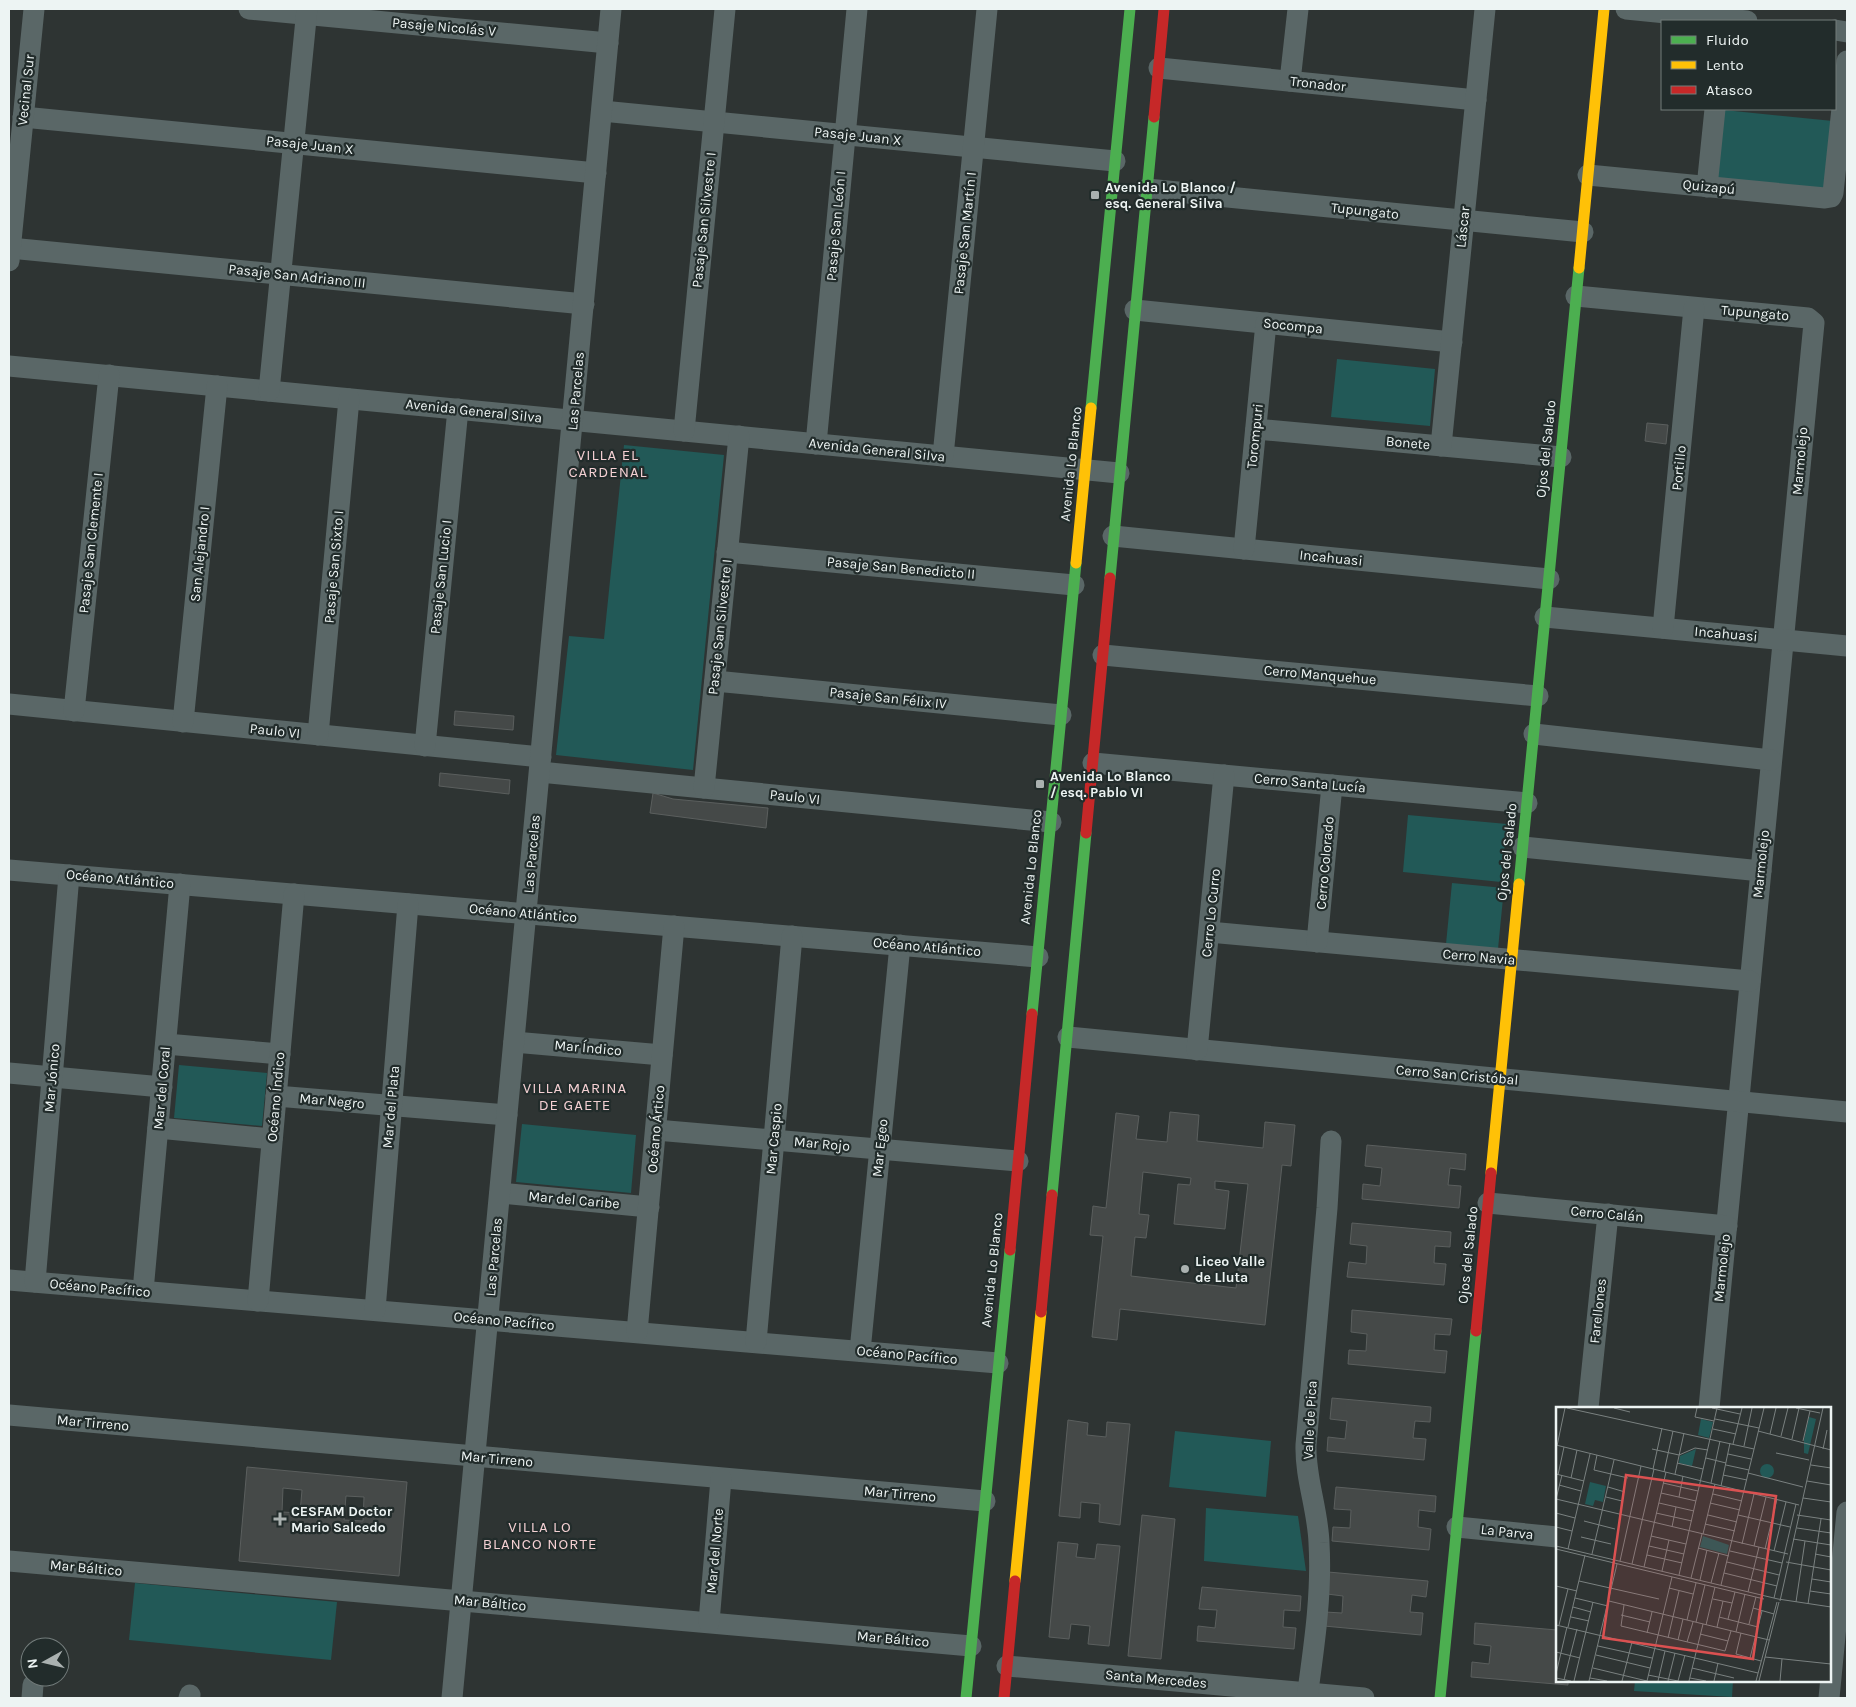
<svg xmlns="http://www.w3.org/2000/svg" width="1856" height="1707" viewBox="0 0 1856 1707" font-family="Karla,sans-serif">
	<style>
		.green { fill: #225957 }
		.building { fill: #454948; stroke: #5b5f5e; fill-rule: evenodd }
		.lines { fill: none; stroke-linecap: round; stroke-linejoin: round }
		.street { stroke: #5a6767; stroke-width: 21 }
		.fast { stroke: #4caf50; stroke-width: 11 }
		.slow { stroke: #ffc107; stroke-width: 11 }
		.jam { stroke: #c62828; stroke-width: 11 }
		.poi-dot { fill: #aab1b0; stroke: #222c2b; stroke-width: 2 }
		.labels { text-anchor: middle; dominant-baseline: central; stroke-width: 4.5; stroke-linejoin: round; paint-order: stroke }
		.street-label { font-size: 14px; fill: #edf4f3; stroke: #222c2b }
		.poi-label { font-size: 14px; font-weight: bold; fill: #edf4f3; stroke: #222c2b; text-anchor: start }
		.neighbourhood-label { font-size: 15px; letter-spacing: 1px; fill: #f4d0d3; stroke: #222c2b }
		.inset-road { fill: none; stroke: #7a8180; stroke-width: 1 }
		.view { fill: #db5151; fill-opacity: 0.15; stroke: #db5151; stroke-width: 2.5 }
		.inset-edge { fill: none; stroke: #edf4f3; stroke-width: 2.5 }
	</style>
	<rect width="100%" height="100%" fill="#2e3433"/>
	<g class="green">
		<path d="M1724,110L1833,121L1827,192L1717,180Z"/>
		<path d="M1337,359L1435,369L1430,426L1331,417Z"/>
		<path d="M624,445L724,455L693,770L556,755L569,636L604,639Z"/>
		<path d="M1408,815L1507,824L1501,882L1403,872Z"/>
		<path d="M1452,883L1504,888L1498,949L1446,944Z"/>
		<path d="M179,1065L267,1073L262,1126L174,1118Z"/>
		<path d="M522,1124L636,1135L631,1193L516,1182Z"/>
		<path d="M1175,1431L1271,1441L1266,1497L1169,1487Z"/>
		<path d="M1206,1508L1298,1516L1306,1571L1204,1561Z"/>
		<path d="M135,1583L337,1602L331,1660L129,1640Z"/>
		<path d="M1635,1681H1733L1732,1697L1634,1691Z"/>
	</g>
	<g class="building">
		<path d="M1647,423L1668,425L1666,444L1645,441Z"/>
		<path d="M455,711L514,716L513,730L454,725Z"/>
		<path d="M440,773L510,780L509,794L439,786Z"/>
		<path d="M653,793L673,799L768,808L766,828L650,813Z"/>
		<path d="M1170,1112L1199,1115L1197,1141L1263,1148L1265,1122L1295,1125L1291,1166L1282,1165L1265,1325L1120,1309L1117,1340L1092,1337L1103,1236L1090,1235L1093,1206L1106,1208L1116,1113L1139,1116L1136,1139L1167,1142ZM1143,1172L1191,1178L1190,1185L1178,1184L1174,1224L1225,1229L1229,1191L1215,1189V1181L1248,1184L1236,1288L1131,1276L1135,1237L1146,1238L1149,1215L1139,1214Z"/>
		<path d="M1367,1145L1466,1154L1465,1170L1450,1168L1448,1185L1461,1186L1459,1208L1362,1199L1363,1184L1380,1186L1382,1168L1365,1166Z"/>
		<path d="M1352,1223L1451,1232L1450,1247L1435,1246L1434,1263L1446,1264L1444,1285L1347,1277L1349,1262L1366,1264L1367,1246L1350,1244Z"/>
		<path d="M1352,1310L1452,1319L1450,1335L1435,1334L1434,1350L1447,1351L1445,1373L1348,1364L1349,1350L1366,1351L1367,1334L1351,1332Z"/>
		<path d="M1332,1398L1431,1407L1430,1422L1415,1421L1413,1438L1426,1439L1424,1460L1327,1451L1328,1437L1345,1439L1347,1421L1330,1419Z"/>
		<path d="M1068,1420L1088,1423L1087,1435L1106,1437L1107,1422L1130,1424L1120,1525L1099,1522L1100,1504L1081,1502L1080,1518L1059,1516Z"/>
		<path d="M247,1467L407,1482L399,1576L239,1561ZM283,1488L302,1490L300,1513L282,1512ZM346,1496L364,1497L363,1521L344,1520Z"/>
		<path d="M1336,1487L1436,1496L1435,1512L1419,1510L1418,1527L1431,1529L1429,1550L1332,1541L1333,1527L1350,1528L1351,1510L1334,1509Z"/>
		<path d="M1142,1515L1175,1519L1161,1659L1128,1656Z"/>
		<path d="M1058,1542L1078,1544L1076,1557L1095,1559L1097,1544L1120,1546L1109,1646L1088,1644L1090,1626L1071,1624L1069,1639L1049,1637Z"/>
		<path d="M1328,1572L1428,1581L1426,1597L1412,1595L1410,1612L1423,1613L1421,1635L1324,1626L1325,1612L1342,1613L1343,1596L1327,1594Z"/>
		<path d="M1202,1587L1301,1596L1300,1611L1284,1610L1283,1627L1296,1628L1294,1649L1197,1641L1198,1626L1215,1628L1217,1610L1199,1609Z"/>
		<path d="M1475,1623L1557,1630V1681H1568V1685L1471,1677L1472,1662L1489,1664L1491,1646L1474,1644Z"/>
	</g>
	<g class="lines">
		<g class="street">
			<path d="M249,9L608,43"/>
			<path d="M1626,9L1747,21"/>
			<path d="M1835,30L1847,32"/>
			<path d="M1159,68L1476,100"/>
			<path d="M1290,81L1298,9"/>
			<path d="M602,111L1115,161"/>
			<path d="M23,117L596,173"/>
			<path d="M1588,175L1825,198L1831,197L1833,193L1847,61"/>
			<path d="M1707,187L1715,109"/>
			<path d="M1147,189L1583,232"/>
			<path d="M10,248L584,304"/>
			<path d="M9,261L34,9"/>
			<path d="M1576,296L1808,318L1814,323L1709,1408"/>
			<path d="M1135,310L1452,342"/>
			<path d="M9,366L1119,473"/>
			<path d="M269,391L307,9"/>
			<path d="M1256,429L1561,457"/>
			<path d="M684,431L725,9"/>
			<path d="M816,444L857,9"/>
			<path d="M1441,446L1485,9"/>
			<path d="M943,456L987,9"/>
			<path d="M1113,536L1549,579"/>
			<path d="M1244,549L1266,323"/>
			<path d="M727,552L1074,585"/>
			<path d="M1545,617L1847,646"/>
			<path d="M1663,628L1694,308"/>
			<path d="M1103,655L1538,696"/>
			<path d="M715,681L1061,715"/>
			<path d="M9,704L541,757"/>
			<path d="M74,711L109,375"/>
			<path d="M183,722L217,386"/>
			<path d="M1534,734L1771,760"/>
			<path d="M318,735L349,399"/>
			<path d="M425,746L458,409"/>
			<path d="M1093,763L1527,803"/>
			<path d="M540,772L1051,822"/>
			<path d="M704,788L739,436"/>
			<path d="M1523,847L1761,871"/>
			<path d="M9,870L1038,957"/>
			<path d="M1209,932L1750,981"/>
			<path d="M1317,942L1332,785"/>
			<path d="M1068,1037L1847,1112"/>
			<path d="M514,1042L662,1055"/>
			<path d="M166,1044L280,1054"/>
			<path d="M1197,1050L1224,775"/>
			<path d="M9,1073L162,1087"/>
			<path d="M276,1096L507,1115"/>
			<path d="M158,1128L272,1139"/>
			<path d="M656,1130L1018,1161"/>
			<path d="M500,1193L649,1207"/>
			<path d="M1488,1203L1727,1226"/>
			<path d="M9,1280L998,1363"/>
			<path d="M35,1282L69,875"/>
			<path d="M143,1291L180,884"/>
			<path d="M258,1301L294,894"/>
			<path d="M375,1310L408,904"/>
			<path d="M637,1332L674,926"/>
			<path d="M756,1342L792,936"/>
			<path d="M860,1351L900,945"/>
			<path d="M1588,1408L1608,1214"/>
			<path d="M9,1415L985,1501"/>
			<path d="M1457,1527L1557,1537"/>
			<path d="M9,1561L971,1646"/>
			<path d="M709,1622L721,1479"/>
			<path d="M1007,1666L1364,1698"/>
			<path d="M32,1698L33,1685"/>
			<path d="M189,1698L190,1695"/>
			<path d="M452,1698L611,9"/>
			<path d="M1307,1698C1314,1646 1322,1595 1319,1543C1318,1510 1305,1478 1306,1445L1327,1208L1331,1141"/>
			<path d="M1829,1698L1847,1512"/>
		</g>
		<g class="fast">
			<path d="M1091,408L1130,9"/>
			<path d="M1110,578L1154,117"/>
			<path d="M1519,884L1579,268"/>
			<path d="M1032,1014L1076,563"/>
			<path d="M1052,1195L1086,833"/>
			<path d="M966,1698L1010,1250"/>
			<path d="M1440,1698L1476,1331"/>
		</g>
		<g class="slow">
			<path d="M1579,268L1604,9"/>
			<path d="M1076,563L1091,408"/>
			<path d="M1491,1173L1519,884"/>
			<path d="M1015,1581L1041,1312"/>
		</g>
		<g class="jam">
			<path d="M1154,117L1164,9"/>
			<path d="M1086,833L1110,578"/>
			<path d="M1010,1250L1032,1014"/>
			<path d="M1041,1312L1052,1195"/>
			<path d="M1476,1331L1491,1173"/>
			<path d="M1004,1698L1015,1581"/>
		</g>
	</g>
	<g class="poi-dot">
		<rect x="1090" y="190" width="10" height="10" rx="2.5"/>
		<rect x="1035" y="779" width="10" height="10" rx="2.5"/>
		<circle cx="1185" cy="1269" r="5"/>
		<path d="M277.5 1511.5h5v5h5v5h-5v5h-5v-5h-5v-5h5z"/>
	</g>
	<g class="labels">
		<g class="street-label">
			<text transform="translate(444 27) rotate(5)">Pasaje Nicolás V</text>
			<text transform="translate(1318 84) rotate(6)">Tronador</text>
			<text transform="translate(26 90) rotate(-84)">Vecinal Sur</text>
			<text transform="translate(858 136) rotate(6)">Pasaje Juan X</text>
			<text transform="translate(310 145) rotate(6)">Pasaje Juan X</text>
			<text transform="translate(1709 187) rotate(6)">Quizapú</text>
			<text transform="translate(1365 211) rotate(6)">Tupungato</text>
			<text transform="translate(704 220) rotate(-84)">Pasaje San Silvestre I</text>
			<text transform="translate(836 226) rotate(-85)">Pasaje San León I</text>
			<text transform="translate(1463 227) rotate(-84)">Láscar</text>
			<text transform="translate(965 233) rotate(-84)">Pasaje San Martín I</text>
			<text transform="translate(297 276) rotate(6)">Pasaje San Adriano III</text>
			<text transform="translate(1755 313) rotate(5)">Tupungato</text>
			<text transform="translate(1293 326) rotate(6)">Socompa</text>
			<text transform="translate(576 391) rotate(-85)">Las Parcelas</text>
			<text transform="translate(474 411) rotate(6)">Avenida General Silva</text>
			<text transform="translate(1255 436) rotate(-84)">Torompuri</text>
			<text transform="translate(1408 443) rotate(5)">Bonete</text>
			<text transform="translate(1546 449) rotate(-84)">Ojos del Salado</text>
			<text transform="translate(877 450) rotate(6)">Avenida General Silva</text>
			<text transform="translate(1800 461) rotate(-85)">Marmolejo</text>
			<text transform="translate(1071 464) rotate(-84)">Avenida Lo Blanco</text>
			<text transform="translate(1679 468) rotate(-84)">Portillo</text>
			<text transform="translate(91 543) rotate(-84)">Pasaje San Clemente I</text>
			<text transform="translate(200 554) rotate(-84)">San Alejandro I</text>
			<text transform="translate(1331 558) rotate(6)">Incahuasi</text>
			<text transform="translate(334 567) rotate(-85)">Pasaje San Sixto I</text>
			<text transform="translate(901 568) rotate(5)">Pasaje San Benedicto II</text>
			<text transform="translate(441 577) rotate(-84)">Pasaje San Lucio I</text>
			<text transform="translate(720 627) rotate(-84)">Pasaje San Silvestre I</text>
			<text transform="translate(1726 634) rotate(5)">Incahuasi</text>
			<text transform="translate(1320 675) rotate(5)">Cerro Manquehue</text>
			<text transform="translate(888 698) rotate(6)">Pasaje San Félix IV</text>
			<text transform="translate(275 731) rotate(6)">Paulo VI</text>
			<text transform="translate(1310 783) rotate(5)">Cerro Santa Lucía</text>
			<text transform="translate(795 797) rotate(6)">Paulo VI</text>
			<text transform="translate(1507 852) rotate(-84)">Ojos del Salado</text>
			<text transform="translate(532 854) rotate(-85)">Las Parcelas</text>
			<text transform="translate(1325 863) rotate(-85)">Cerro Colorado</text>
			<text transform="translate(1761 864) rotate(-84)">Marmolejo</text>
			<text transform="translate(1031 867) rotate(-84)">Avenida Lo Blanco</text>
			<text transform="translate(120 879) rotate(5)">Océano Atlántico</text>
			<text transform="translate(523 913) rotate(5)">Océano Atlántico</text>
			<text transform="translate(1211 913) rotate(-84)">Cerro Lo Curro</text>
			<text transform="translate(927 947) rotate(5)">Océano Atlántico</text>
			<text transform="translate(1479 957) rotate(5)">Cerro Navia</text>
			<text transform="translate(588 1048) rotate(5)">Mar Índico</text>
			<text transform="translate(1457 1075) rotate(5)">Cerro San Cristóbal</text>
			<text transform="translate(52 1078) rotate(-85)">Mar Jónico</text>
			<text transform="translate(162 1088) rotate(-85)">Mar del Coral</text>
			<text transform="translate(276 1097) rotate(-85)">Océano Índico</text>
			<text transform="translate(332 1101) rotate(5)">Mar Negro</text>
			<text transform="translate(391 1107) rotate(-85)">Mar del Plata</text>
			<text transform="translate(656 1129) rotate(-85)">Océano Ártico</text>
			<text transform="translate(774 1139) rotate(-85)">Mar Caspio</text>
			<text transform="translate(822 1144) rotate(5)">Mar Rojo</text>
			<text transform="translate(880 1148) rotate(-84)">Mar Egeo</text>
			<text transform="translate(574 1200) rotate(5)">Mar del Caribe</text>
			<text transform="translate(1607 1214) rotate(5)">Cerro Calán</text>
			<text transform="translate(1468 1255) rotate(-84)">Ojos del Salado</text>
			<text transform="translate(494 1257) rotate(-85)">Las Parcelas</text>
			<text transform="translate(1722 1268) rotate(-84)">Marmolejo</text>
			<text transform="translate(992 1270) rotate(-84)">Avenida Lo Blanco</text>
			<text transform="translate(100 1288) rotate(5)">Océano Pacífico</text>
			<text transform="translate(1598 1311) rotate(-84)">Farellones</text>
			<text transform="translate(504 1321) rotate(5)">Océano Pacífico</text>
			<text transform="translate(907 1355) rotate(5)">Océano Pacífico</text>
			<text transform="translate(1310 1420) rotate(-87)">Valle de Pica</text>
			<text transform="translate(93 1423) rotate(5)">Mar Tirreno</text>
			<text transform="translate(497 1459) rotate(5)">Mar Tirreno</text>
			<text transform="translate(900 1494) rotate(5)">Mar Tirreno</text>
			<text transform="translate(1507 1532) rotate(6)">La Parva</text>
			<text transform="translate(715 1551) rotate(-85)">Mar del Norte</text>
			<text transform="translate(86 1568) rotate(5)">Mar Báltico</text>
			<text transform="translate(490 1603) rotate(5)">Mar Báltico</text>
			<text transform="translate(893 1639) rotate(5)">Mar Báltico</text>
			<text transform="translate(1156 1679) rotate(5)">Santa Mercedes</text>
		</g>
		<g class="poi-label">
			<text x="1105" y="187">Avenida Lo Blanco /<tspan x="1105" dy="16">esq. General Silva</tspan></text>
			<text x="1050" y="776">Avenida Lo Blanco<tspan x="1050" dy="16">/ esq. Pablo VI</tspan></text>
			<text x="1195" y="1261">Liceo Valle<tspan x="1195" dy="16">de Lluta</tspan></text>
			<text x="291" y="1511">CESFAM Doctor<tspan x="291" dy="16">Mario Salcedo</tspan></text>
		</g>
		<g class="neighbourhood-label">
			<text x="608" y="455">VILLA EL<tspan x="608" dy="17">CARDENAL</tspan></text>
			<text x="575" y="1088">VILLA MARINA<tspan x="575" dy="17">DE GAETE</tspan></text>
			<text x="540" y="1527">VILLA LO<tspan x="540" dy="17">BLANCO NORTE</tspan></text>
		</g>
	</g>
	<g transform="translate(1556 1407)">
		<rect width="275" height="275" fill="#2e3433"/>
		<path d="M253,10L260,12L252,47L248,46V33ZM145,12L157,15L153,31L142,28ZM140,42L136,59L123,56L124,49ZM204 64a7 7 0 1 1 14 0a7 7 0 1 1-14 0ZM34,75L50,79L47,95L39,93L37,99L29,97ZM147,129L173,138L171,147L144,140Z" fill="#225957"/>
		<path class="inset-road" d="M11,1L198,42M58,1L74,5M141,1L139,10L158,14M156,1L184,7M240,1L264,6M159,12L203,21M157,22L180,27M202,24L275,43M214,27L220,1M225,29L232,1M236,32L243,1M247,34L254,4M177,37L186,1M0,38L243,98M1,39L9,1M188,39L196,1M96,42L123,48L139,41L152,43M267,42L271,23M220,46L253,53M172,47L195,52M41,48L38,63L72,71M150,51L170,56M121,56L147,62M170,58L193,63M255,58L275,61M97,62L106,21M108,65L117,24M192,66L247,80M0,67L28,74M119,67L128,26M2,68L8,40M167,68L191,73M15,71L21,43M251,74L275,78M107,76L142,84M155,76L164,34M3,78L25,84M165,79L174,36M52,80L69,85M105,86L140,94M157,87L186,94M50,90L66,94M123,90L127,69M247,91L275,95M0,92L232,147M0,92L6,68M103,96L138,104M154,96L184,103M0,106L19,111M100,106L136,114M152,108L181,115M182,108L234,120M241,108L275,113M28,114L59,122M149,117L179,124M0,120L16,124M116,120L120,100M241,121L275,126M147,127L159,77M95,129L130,137M25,130L55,137M237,132L275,138M186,137L198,87M0,139L222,192L275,200M93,139L128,147M198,139L210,90M142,141L173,149M0,142L208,192M12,142L34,47M209,142L221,92M174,144L226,156M218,144L230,95M36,147L58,53M259,147L275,150M91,148L126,156M64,154L85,59M171,155L223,168M230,155L275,163M76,157L98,62M88,160L110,65M106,164L113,133M168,166L221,179M123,168L161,1M135,171L146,127M256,172L275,175M144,173L151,143M23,174L103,192M155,176L163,146M165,178L208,1M0,179L21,184M113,181L137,187M254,184L275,187M192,185L203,140M19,191L52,199M218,191L240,97M157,192L176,196M53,194L213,233M224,194L267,1M240,195L249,134M252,197L265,112M68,198L65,219L169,244L175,224M17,200L35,205M197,201L218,207M65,208L94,215M15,210L33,214M163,210L202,220M172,212L179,185M131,213L140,176M140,215L149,178M193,217L200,190M0,218L202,266M3,218L12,182M150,218L159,180M12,220L29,148M161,220L167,194M180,225L189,187M91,226L96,205M185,226L180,247L205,254M144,227L172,234M112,231L123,184M122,233L127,212M131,235L137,215M42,239L96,251M0,245L24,251M40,248L94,261M209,250L275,257M194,251L206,204M37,261L91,274M136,261L178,271M0,267L11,220M92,268L122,274M0,271L15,274M34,271L51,274M134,271L150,274M8,273L21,222M18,274L37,195M33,274L61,157M66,274L76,235M91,274L116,170M102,274L109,244M112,274L119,246M122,274L129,248M133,274L147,217M158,274L162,256M200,274L221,195M203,274L223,195M224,274L226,252"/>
		<path class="view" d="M70,68L220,89L197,252L47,231Z"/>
		<rect width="275" height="275" class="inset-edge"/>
	</g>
	<rect width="1856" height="1707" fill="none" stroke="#edf4f3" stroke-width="20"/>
	<rect x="1661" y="20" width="175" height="90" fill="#222c2b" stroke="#737c7b"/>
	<rect x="1671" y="36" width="25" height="8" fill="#4caf50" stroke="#737c7b"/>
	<text x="1706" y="45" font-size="15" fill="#edf4f3">Fluido</text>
	<rect x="1671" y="61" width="25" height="8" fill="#ffc107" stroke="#737c7b"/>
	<text x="1706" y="70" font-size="15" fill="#edf4f3">Lento</text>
	<rect x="1671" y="86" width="25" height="8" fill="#c62828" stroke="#737c7b"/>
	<text x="1706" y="95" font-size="15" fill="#edf4f3">Atasco</text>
	<g transform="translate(45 1662) rotate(262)"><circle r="24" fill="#222c2b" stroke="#737c7b"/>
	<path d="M0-4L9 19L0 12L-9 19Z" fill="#aab1b0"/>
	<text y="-8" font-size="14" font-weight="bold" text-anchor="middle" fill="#edf4f3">N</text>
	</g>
</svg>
